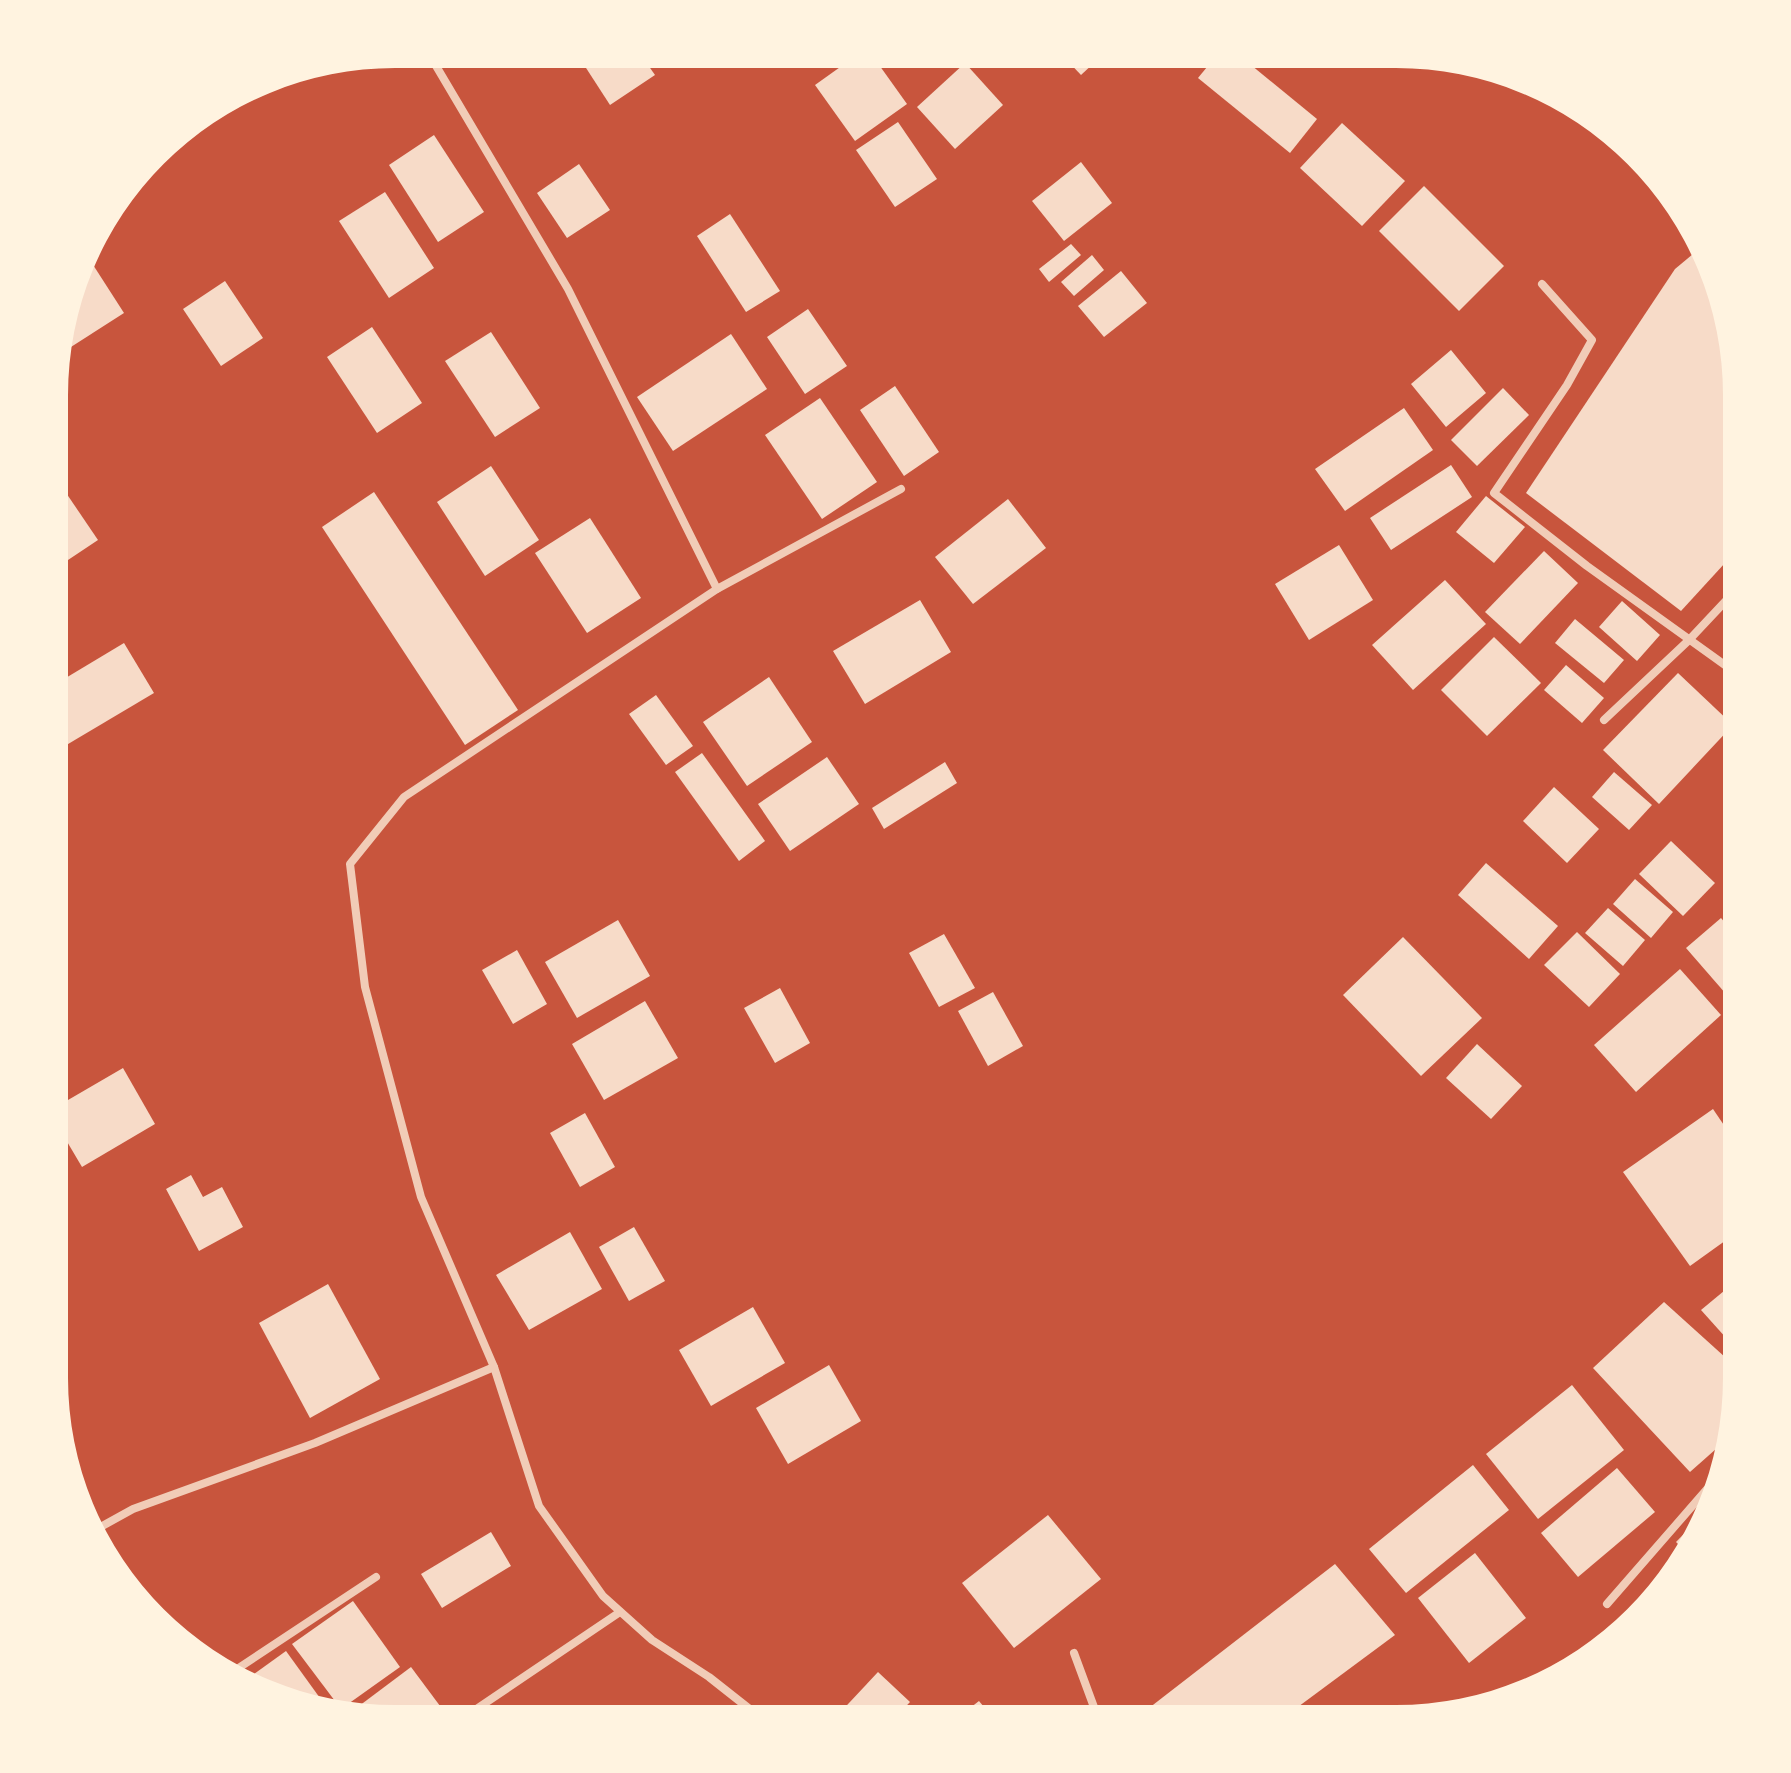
<svg xmlns="http://www.w3.org/2000/svg" width="1791" height="1773" viewBox="0 0 1791 1773" font-family="Roboto,sans-serif">
	<style>
		.building { fill: #f7dbc8 }
		.lines { fill: none; stroke-linecap: round; stroke-linejoin: round }
		.minor { stroke: #f1ccb7; stroke-width: 8 }
	</style>
	<rect width="100%" height="100%" fill="#c8553d"/>
	<g class="building">
		<path d="M577,54L641,55L655,75L610,105Z"/>
		<path d="M857,55H872L907,104L855,141L815,85Z"/>
		<path d="M1063,56H1089L1095,62L1081,75Z"/>
		<path d="M1216,56H1240L1317,119L1290,153L1198,78Z"/>
		<path d="M965,63L1003,105L955,149L917,107Z"/>
		<path d="M898,122L937,179L895,207L856,150Z"/>
		<path d="M1342,123L1405,181L1362,226L1300,168Z"/>
		<path d="M434,135L484,212L438,242L389,165Z"/>
		<path d="M1081,162L1112,203L1064,241L1032,201Z"/>
		<path d="M579,164L610,210L567,238L537,193Z"/>
		<path d="M1424,186L1504,266L1459,311L1379,231Z"/>
		<path d="M385,192L434,268L389,298L339,221Z"/>
		<path d="M730,214L780,291L746,312L697,236Z"/>
		<path d="M1071,244L1081,255L1049,282L1039,269Z"/>
		<path d="M1699,249L1719,285L1736,374V551L1681,611L1526,493L1675,269Z"/>
		<path d="M1092,255L1104,270L1074,296L1061,282Z"/>
		<path d="M88,257L124,313L60,354V329Z"/>
		<path d="M1121,271L1147,303L1104,337L1078,306Z"/>
		<path d="M225,281L263,338L221,366L183,309Z"/>
		<path d="M808,309L847,366L805,394L767,337Z"/>
		<path d="M372,327L422,403L377,433L327,357Z"/>
		<path d="M491,332L540,408L495,437L445,361Z"/>
		<path d="M731,334L767,389L673,451L637,397Z"/>
		<path d="M1451,350L1486,393L1446,427L1411,384Z"/>
		<path d="M895,386L939,452L904,476L860,410Z"/>
		<path d="M1503,388L1529,415L1477,466L1451,440Z"/>
		<path d="M820,398L877,482L822,519L765,435Z"/>
		<path d="M1404,408L1433,450L1345,511L1315,469Z"/>
		<path d="M1451,465L1472,497L1391,550L1370,518Z"/>
		<path d="M491,466L539,540L485,576L437,502Z"/>
		<path d="M60,484L98,540L59,566Z"/>
		<path d="M374,492L518,710L465,745L322,527Z"/>
		<path d="M1486,496L1525,527L1494,563L1456,532Z"/>
		<path d="M1008,499L1046,548L973,604L935,557Z"/>
		<path d="M590,518L641,598L587,633L535,553Z"/>
		<path d="M1339,545L1373,600L1309,640L1275,584Z"/>
		<path d="M1544,551L1578,583L1520,644L1485,612Z"/>
		<path d="M1445,580L1486,624L1413,690L1372,645Z"/>
		<path d="M920,600L951,652L865,704L833,651Z"/>
		<path d="M1622,601L1660,635L1637,661L1599,627Z"/>
		<path d="M1575,619L1624,660L1604,683L1555,643Z"/>
		<path d="M1494,637L1541,683L1487,736L1441,690Z"/>
		<path d="M124,643L154,693L58,750L59,682Z"/>
		<path d="M1566,665L1604,698L1582,723L1544,690Z"/>
		<path d="M1678,673L1733,725L1659,804L1603,750Z"/>
		<path d="M769,677L812,742L747,786L703,722Z"/>
		<path d="M656,695L693,746L666,765L629,714Z"/>
		<path d="M702,753L765,841L739,861L675,772Z"/>
		<path d="M827,757L859,804L790,851L758,804Z"/>
		<path d="M945,762L957,783L884,829L872,808Z"/>
		<path d="M1614,772L1652,805L1629,830L1592,797Z"/>
		<path d="M1554,787L1599,829L1567,863L1523,821Z"/>
		<path d="M1671,841L1715,883L1683,916L1639,874Z"/>
		<path d="M1486,863L1558,926L1529,959L1458,895Z"/>
		<path d="M1635,879L1673,912L1651,938L1613,904Z"/>
		<path d="M1608,908L1645,940L1623,966L1585,933Z"/>
		<path d="M1721,918L1736,936V985L1726,994L1686,948Z"/>
		<path d="M618,920L650,976L577,1018L545,962Z"/>
		<path d="M1577,932L1620,974L1589,1007L1544,965Z"/>
		<path d="M944,934L975,988L939,1007L909,953Z"/>
		<path d="M1403,937L1482,1018L1421,1076L1343,995Z"/>
		<path d="M517,950L547,1004L513,1024L482,970Z"/>
		<path d="M1680,969L1721,1015L1636,1092L1594,1045Z"/>
		<path d="M780,988L810,1043L775,1063L744,1008Z"/>
		<path d="M993,992L1023,1046L988,1066L958,1011Z"/>
		<path d="M645,1001L678,1058L604,1100L572,1044Z"/>
		<path d="M1477,1044L1522,1086L1491,1119L1446,1078Z"/>
		<path d="M123,1068L155,1124L82,1167L56,1123V1107Z"/>
		<path d="M1713,1109L1736,1143V1233L1690,1266L1623,1172Z"/>
		<path d="M585,1113L615,1167L580,1187L550,1133Z"/>
		<path d="M191,1175L203,1197L222,1187L243,1227L199,1251L166,1189Z"/>
		<path d="M634,1227L665,1281L629,1301L599,1247Z"/>
		<path d="M570,1232L602,1289L529,1330L496,1275Z"/>
		<path d="M1736,1281V1349L1701,1310Z"/>
		<path d="M328,1284L380,1379L310,1418L259,1323Z"/>
		<path d="M1664,1302L1736,1367V1399L1725,1441L1690,1472L1593,1368Z"/>
		<path d="M753,1307L785,1363L711,1406L679,1350Z"/>
		<path d="M829,1365L861,1421L788,1464L756,1408Z"/>
		<path d="M1572,1385L1624,1450L1538,1519L1486,1454Z"/>
		<path d="M1473,1465L1509,1510L1406,1593L1369,1549Z"/>
		<path d="M1617,1468L1655,1512L1578,1577L1541,1533Z"/>
		<path d="M1707,1510L1702,1529L1684,1550L1676,1542Z"/>
		<path d="M1048,1515L1101,1579L1014,1648L962,1583Z"/>
		<path d="M491,1532L511,1566L442,1608L421,1574Z"/>
		<path d="M1475,1553L1526,1618L1469,1663L1418,1598Z"/>
		<path d="M1335,1564L1395,1635L1283,1718H1157L1149,1708Z"/>
		<path d="M353,1601L400,1667L341,1709L292,1644Z"/>
		<path d="M286,1651L325,1705L243,1682Z"/>
		<path d="M411,1667L446,1714L440,1718H374L351,1712Z"/>
		<path d="M878,1672L910,1702L895,1718H835Z"/>
		<path d="M979,1701L993,1718H957Z"/>
	</g>
	<g class="lines">
		<g class="minor">
			<path d="M429,54L568,289L717,589"/>
			<path d="M1542,284L1592,340L1567,385L1494,493L1587,566L1736,673"/>
			<path d="M1604,720L1689,640L1736,590"/>
			<path d="M95,1530L133,1509L315,1443L494,1367"/>
			<path d="M1607,1604L1715,1480"/>
			<path d="M1074,1653L1098,1718"/>
			<path d="M231,1673L376,1577"/>
			<path d="M468,1718L469,1714L620,1612"/>
			<path d="M761,1718L709,1677L652,1640L603,1596L539,1506L494,1367L421,1197L365,987L350,864L404,797L717,589L901,489"/>
		</g>
	</g>
	<path d="M0 0H1791V1773H0ZM395 68H1396A327 327 0 0 1 1723 395V1378A327 327 0 0 1 1396 1705H395A327 327 0 0 1 68 1378V395A327 327 0 0 1 395 68Z" fill="#fff3e0" fill-rule="evenodd"/>
</svg>
